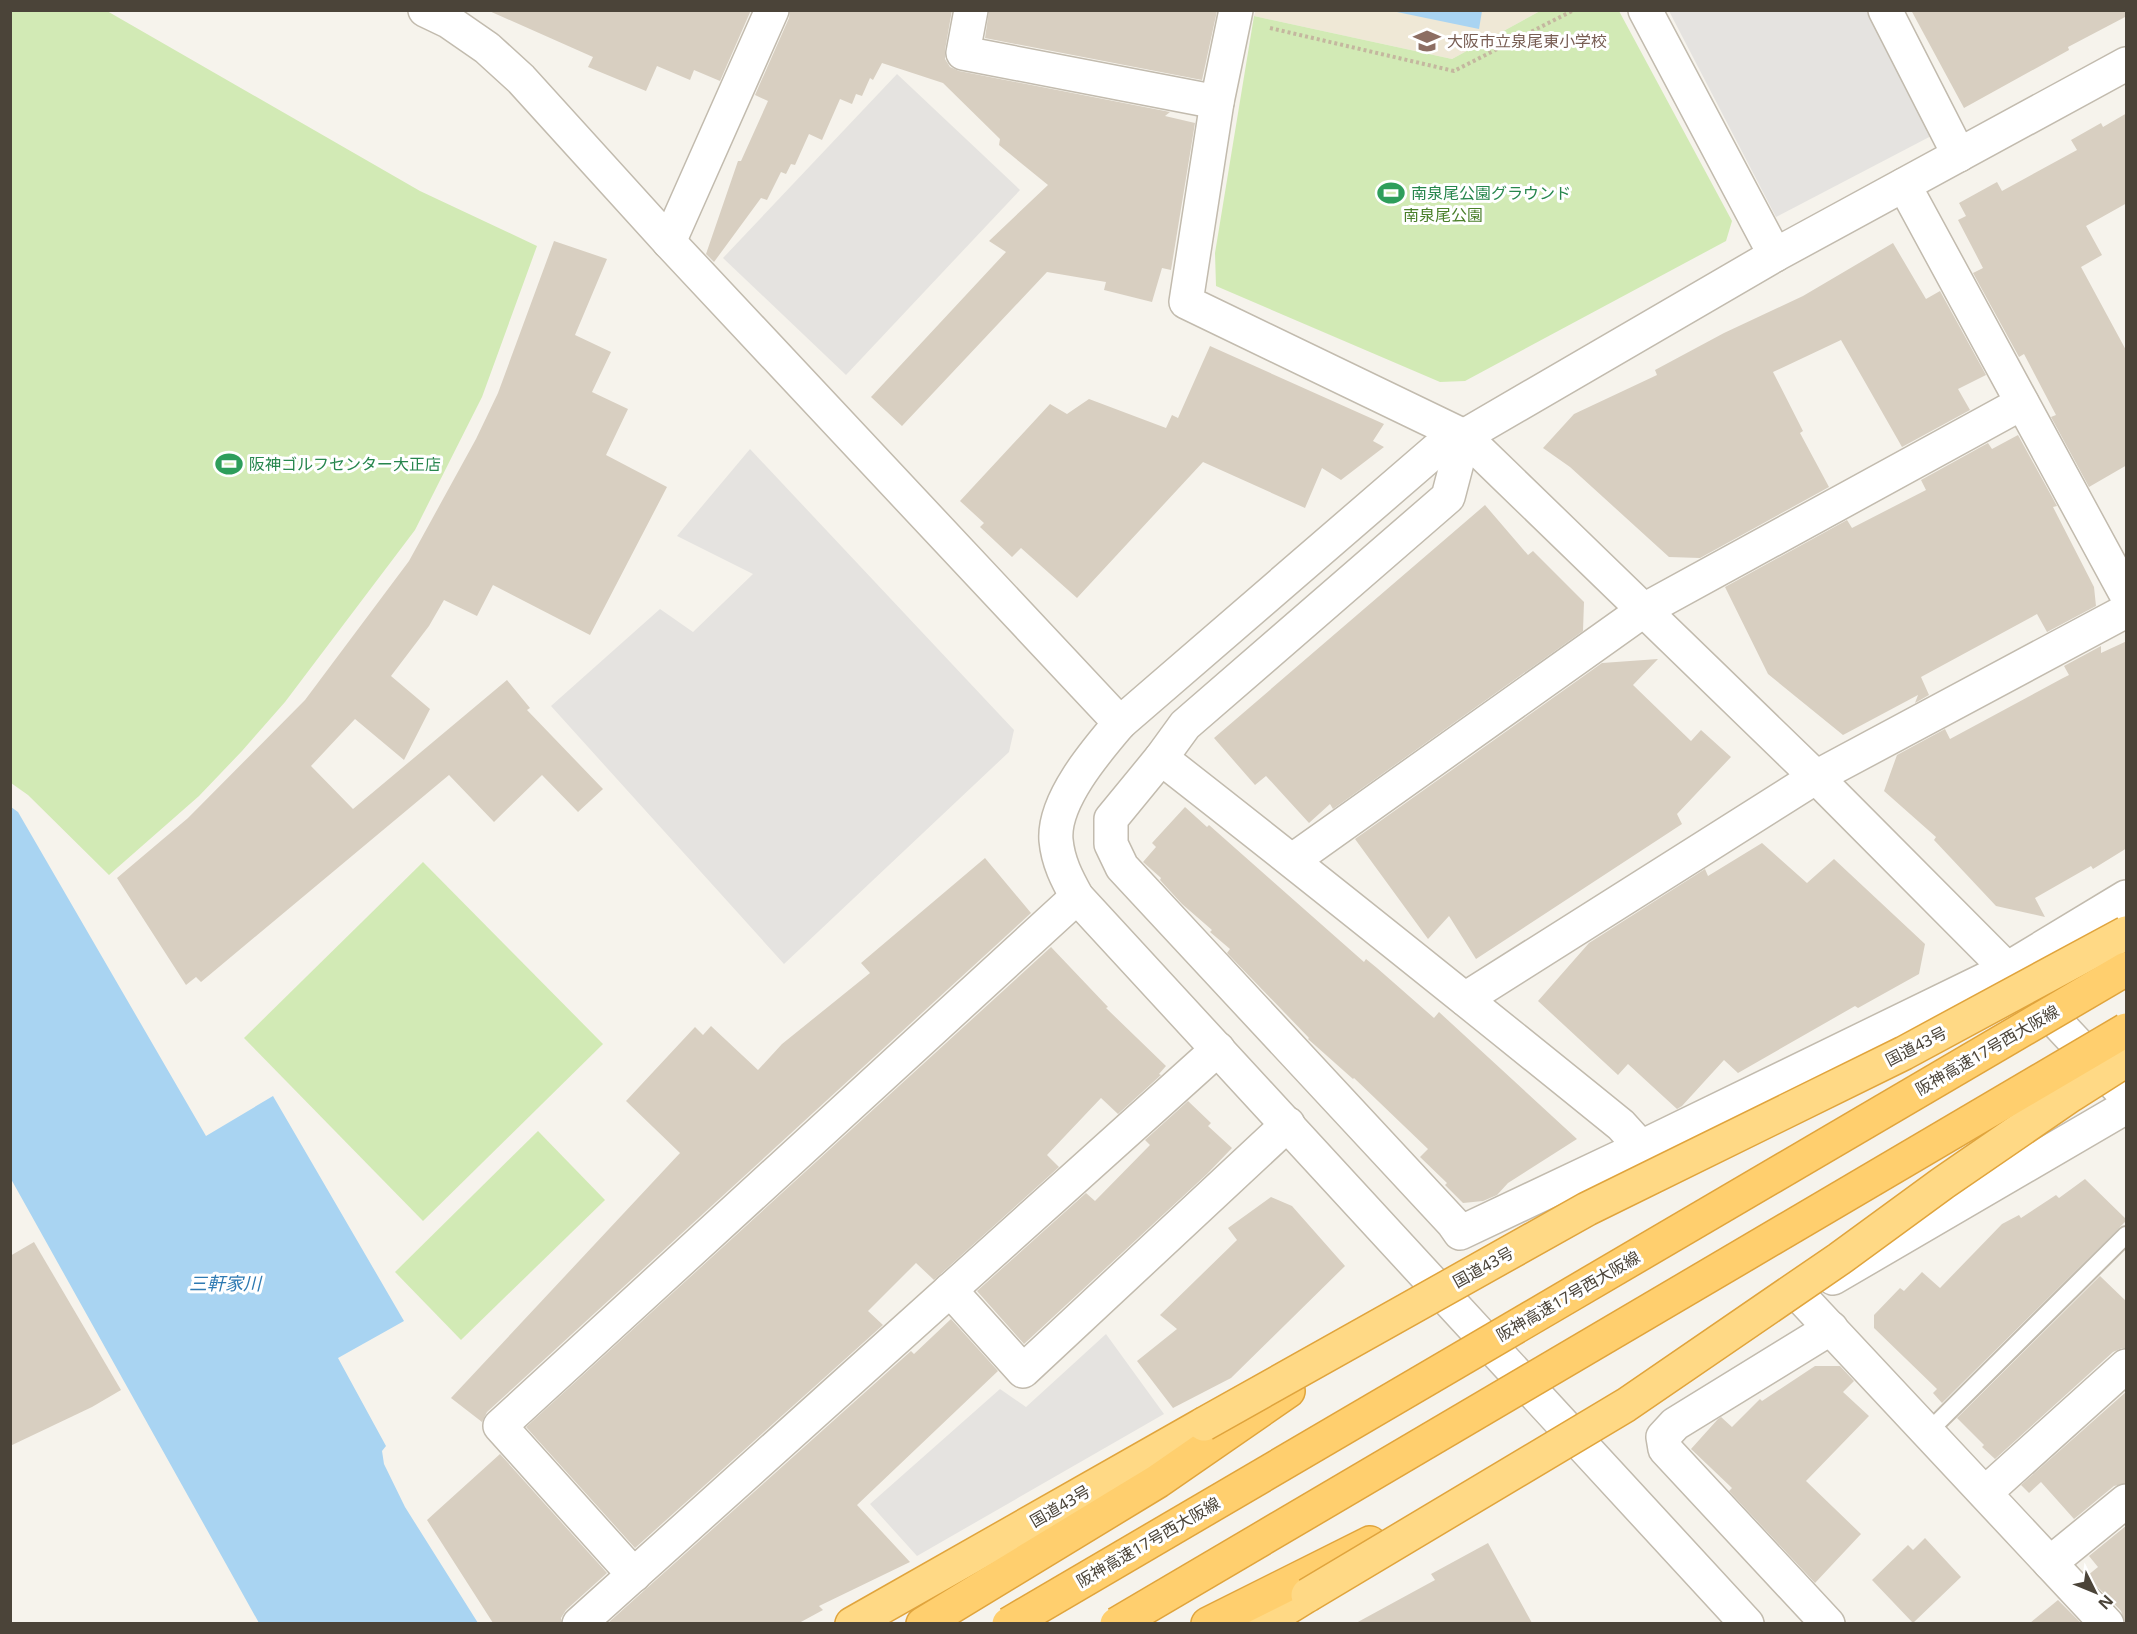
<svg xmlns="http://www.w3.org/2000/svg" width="2137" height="1634" viewBox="0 0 2137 1634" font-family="'Noto Sans','Noto Sans JP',sans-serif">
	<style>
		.education { fill: #efe8d6 }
		.green { fill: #d2eab5 }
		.parking { fill: #e5e3e0 }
		.water { fill: #a9d4f2 }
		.building { fill: #d8cfc1 }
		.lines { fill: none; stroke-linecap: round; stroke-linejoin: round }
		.service-casing { stroke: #c2bbae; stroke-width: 20 }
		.minor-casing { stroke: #c2bbae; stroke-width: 36 }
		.tertiary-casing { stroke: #c2bbae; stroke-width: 36 }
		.trunk-casing { stroke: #e0a43c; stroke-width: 36 }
		.motorway-casing { stroke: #e0a43c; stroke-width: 36 }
		.path { stroke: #c4b79f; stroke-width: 4; stroke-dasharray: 3 3; stroke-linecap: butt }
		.service { stroke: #fff; stroke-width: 16 }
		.minor { stroke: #fff; stroke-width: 33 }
		.tertiary { stroke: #fff; stroke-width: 33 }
		.trunk { stroke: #ffd985; stroke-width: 33 }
		.motorway { stroke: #ffcf6e; stroke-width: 33 }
		.trunk-bridge-casing { stroke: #e0a43c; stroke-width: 36; stroke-linecap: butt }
		.motorway-bridge-casing { stroke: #e0a43c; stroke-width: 36; stroke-linecap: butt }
		.trunk-bridge { stroke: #ffd985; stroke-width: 33 }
		.motorway-bridge { stroke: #ffcf6e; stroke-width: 33 }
		.labels { text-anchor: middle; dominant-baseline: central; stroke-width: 6; stroke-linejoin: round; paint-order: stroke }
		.education-label { font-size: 16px; fill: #785e54; stroke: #fff; text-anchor: start }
		.leisure-label { font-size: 16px; fill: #27864d; stroke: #fff; text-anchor: start }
		.park-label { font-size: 16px; fill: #4a7f2a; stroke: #fff }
		.street-label { font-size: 16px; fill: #4b4439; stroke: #fff }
		.water-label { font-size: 18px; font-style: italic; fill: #2e7ab2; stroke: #fff }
	</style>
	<rect width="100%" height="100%" fill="#f6f3ec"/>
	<path class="education" d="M1256,10L1540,11L1452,59L1254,16Z"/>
	<g class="green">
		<path d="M10,11H107L420,191L537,246L482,397L415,530L285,702L242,751L199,796L109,875L28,795L11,783Z"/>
		<path d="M1540,11H1619L1732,221L1726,241L1465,381L1440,382L1216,286L1215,253L1254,16L1452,59Z"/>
		<path d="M423,862L603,1044L423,1221L244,1038Z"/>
		<path d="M538,1131L605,1200L461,1340L395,1272Z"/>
	</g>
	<g class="parking">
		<path d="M1669,11H1871L1935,134L1776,217Z"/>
		<path d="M897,74L1020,190L846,375L723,258Z"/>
		<path d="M750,449L1014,730L1009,752L784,964L551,706L660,609L693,632L753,574L677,536Z"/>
		<path d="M1106,1334L1164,1414L917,1556L870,1504L1000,1389L1026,1407Z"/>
	</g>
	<g class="water">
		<path d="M1392,11L1482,10V11L1479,29Z"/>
		<path d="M11,807L18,812L206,1136L273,1096L404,1321L338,1358L386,1446L382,1451L384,1464L405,1507L478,1623H259L11,1179Z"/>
	</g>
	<g class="building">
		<path d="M487,10H751L720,81L694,70L690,80L657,66L646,91L588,67L593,57Z"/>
		<path d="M790,10H952L945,50V59L950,67L959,71L1170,112L1165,116L1195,123L1171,270L1162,268L1152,302L1104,290L1106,282L1047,272L902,426L871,397L1006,252L989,241L1048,185L999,145L1000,139L943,83L882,63L873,80L870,78L862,96L856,94L852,104L840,99L822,140L809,134L795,165L791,164L786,174L781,172L767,200L761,198L714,262L706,254L738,161H741L768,101L755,95L789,18Z"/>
		<path d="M989,10H1216L1217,11L1202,80L985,38Z"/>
		<path d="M1911,10H2127V16L2068,47L2069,50L1964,108Z"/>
		<path d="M2127,113V203L2086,226L2102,255L2081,267L2127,352V465L2089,487L2051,417L2056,415L2024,354L2019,357L1973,273L1983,268L1958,220L1966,216L1959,203L1997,182L2002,191L2077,150L2071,140L2101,123L2103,127Z"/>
		<path d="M554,241L607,259L575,335L611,352L592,392L628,409L606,455L667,487L590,635L493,585L477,616L444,600L429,626L391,676L430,709L404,760L355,719L311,766L353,809L507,680L530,708L527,710L603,789L578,812L542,775L494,822L449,775L201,982L196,977L186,985L117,878L188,818L305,700L409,561L476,439L498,393Z"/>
		<path d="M1893,243L1926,299L1940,291L1986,375L1958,389L1970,410L1902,447L1841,340L1773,372L1803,431L1800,433L1829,487L1700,558L1669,557L1570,467L1543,448L1574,414L1657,375L1655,370L1724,333L1803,296Z"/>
		<path d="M1210,346L1384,424L1373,441L1384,447L1341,480L1322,468L1305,508L1203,462L1077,598L1021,548L1012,557L980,527L984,523L960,501L1050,404L1067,414L1089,399L1166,428L1172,415L1178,418Z"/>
		<path d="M2018,435L2057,506L2053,507L2094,587L2096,606L2047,632L2037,614L1921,677L1929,695L1915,703L1918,695L1843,735L1768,674L1725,587L1847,520L1852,528L1926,490L1921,480L1988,443L1992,449Z"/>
		<path d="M1485,505L1528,555L1533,551L1584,602L1583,631L1333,809L1330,804L1309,823L1266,776L1255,785L1214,738Z"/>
		<path d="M2127,641V848L2093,869L2091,866L2035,898L2045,917L1996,906L1934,840L1936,837L1884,791L1897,755L1945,729L1950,739L2063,678L2069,675L2064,666L2101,646V653Z"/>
		<path d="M1658,659L1633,685L1691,741L1701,730L1731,757L1677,814L1682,824L1476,959L1449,916L1428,939L1355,839L1602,663Z"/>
		<path d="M1185,807L1207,827L1209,825L1364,962L1366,959L1377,968L1434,1018L1439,1012L1577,1139L1508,1183L1497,1195L1483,1201L1463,1203L1445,1185L1447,1183L1420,1157L1428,1149L1354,1078L1353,1079L1308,1039L1309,1038L1227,953L1230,949L1210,932L1212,930L1182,904L1160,880L1161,878L1143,862L1156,847L1152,843Z"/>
		<path d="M1762,843L1807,883L1834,859L1925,944L1919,974L1858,1008L1855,1006L1738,1073L1724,1060L1682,1106L1677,1109L1628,1064L1618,1075L1538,1001L1589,943L1705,869L1708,876Z"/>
		<path d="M985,858L1031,913L487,1412L482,1422L451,1398L680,1153L626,1101L695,1027L703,1035L711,1026L758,1070L782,1044L870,973L861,963Z"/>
		<path d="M1051,947L1108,1007L1106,1008L1166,1066L1159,1074L1161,1075L1118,1114L1101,1098L1047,1155L1059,1167L934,1280L916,1263L868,1311L883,1325L635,1548L526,1427Z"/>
		<path d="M1188,1101L1211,1123L1208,1126L1232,1148L1207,1174L1024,1344L977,1291L1086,1193L1095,1201L1150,1145L1145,1140Z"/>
		<path d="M2085,1179L2127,1220L1942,1403L1933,1393L1937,1389L1874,1328V1315L1900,1288L1904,1291L1922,1272L1940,1288L2002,1224L2019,1215L2021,1218L2056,1195L2059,1198Z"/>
		<path d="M1271,1197L1292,1206L1345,1266L1231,1378L1173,1408L1137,1361L1177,1329L1160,1315L1237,1240L1228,1228Z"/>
		<path d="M34,1242L121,1390L92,1407L10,1446V1256Z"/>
		<path d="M2100,1276L2127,1302V1348H2122L2113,1352L1995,1459L1982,1447L1984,1445L1957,1418Z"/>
		<path d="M951,1319L998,1371L857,1505L910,1562L819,1606L823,1610L799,1623H608L911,1351L914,1354Z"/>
		<path d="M1815,1366H1840L1854,1381L1843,1392L1869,1416L1806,1481L1861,1534L1815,1583L1729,1491L1732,1488L1691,1449L1718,1419L1721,1417L1732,1427L1760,1399L1762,1401Z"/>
		<path d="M2127,1391V1483L2114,1486L2074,1519L2041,1482L2029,1493L2021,1485Z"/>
		<path d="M500,1454L607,1573L566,1610L561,1618V1623H493L427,1520Z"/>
		<path d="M2127,1525V1623H2125L2121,1611L2087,1576L2098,1567L2089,1556Z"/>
		<path d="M1925,1538L1961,1577L1913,1623L1872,1580L1908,1545L1913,1550Z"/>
		<path d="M1488,1543L1532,1623H1356L1435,1580L1431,1574Z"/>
		<path d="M2058,1600L2081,1623H2030Z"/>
	</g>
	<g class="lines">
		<defs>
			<path id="service" d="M1928,1432L2126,1235"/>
			<g id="minor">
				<path d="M425,10L448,21L487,48L521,79L669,242L1120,723"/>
				<path d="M971,10L963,53L1217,102"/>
				<path d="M1236,10L1217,102L1186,302L1464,436L1816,777L2007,969L2126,1096"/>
				<path d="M1645,10L1775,255"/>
				<path d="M1885,10L1959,155"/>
				<path d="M1904,185L2126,594"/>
				<path d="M669,242L772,10"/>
				<path d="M1464,436L1448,497L1185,725L1161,758L1111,819V844L1122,867L1453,1223L1460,1233L1627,1154L2007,969L2126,897"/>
				<path d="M1161,758C1316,879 1469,1002 1621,1125L1641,1147"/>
				<path d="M1293,860L1644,610L2022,403"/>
				<path d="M1465,999L1816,777L2126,611"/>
				<path d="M1833,1278L2126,1107"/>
				<path d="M950,1290L1023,1371L1288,1124"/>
				<path d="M1985,1493L2126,1366"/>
				<path d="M2050,1563L2126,1501"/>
				<path d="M634,1575L500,1426L1077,897"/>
				<path d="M579,1624L1218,1049"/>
				<path d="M1828,1624L1665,1449L1663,1437L1675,1424L1831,1328"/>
			</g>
			<g id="tertiary">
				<path d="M1801,1297L2107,1624"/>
				<path d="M1747,1624L1077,897C1067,879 1058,862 1056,840C1053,801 1096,751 1120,723L1436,450L1464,436L1775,255L2126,64"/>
			</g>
			<g id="trunk">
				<path d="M852,1624L1204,1424"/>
				<path d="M1261,1624L1308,1595"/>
			</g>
			<g id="motorway">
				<path d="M923,1624L1158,1481L1288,1391"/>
				<path d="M1208,1624L1370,1543"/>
			</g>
		</defs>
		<use href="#service" class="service-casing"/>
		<use href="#minor" class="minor-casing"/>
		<use href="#tertiary" class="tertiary-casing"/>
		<use href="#trunk" class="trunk-casing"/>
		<use href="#motorway" class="motorway-casing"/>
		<path class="path" d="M1270,28L1454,71L1574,10"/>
		<use href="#service" class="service"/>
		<use href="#minor" class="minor"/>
		<use href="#tertiary" class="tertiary"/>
		<use href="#trunk" class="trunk"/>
		<use href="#motorway" class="motorway"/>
		<defs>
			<g id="trunk-bridge">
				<path d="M1204,1424L1587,1209L1904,1053L2126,933"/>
				<path d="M1308,1595L1626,1405L1839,1259L1943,1183L2071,1095L2126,1060"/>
			</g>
			<g id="motorway-bridge">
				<path d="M1009,1624L2126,969"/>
				<path d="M1117,1624L2126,1030"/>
			</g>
		</defs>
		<use href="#trunk-bridge" class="trunk-bridge-casing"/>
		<use href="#motorway-bridge" class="motorway-bridge-casing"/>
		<use href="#trunk-bridge" class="trunk-bridge"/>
		<use href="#motorway-bridge" class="motorway-bridge"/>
	</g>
	<defs>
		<symbol id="school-bare" viewBox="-9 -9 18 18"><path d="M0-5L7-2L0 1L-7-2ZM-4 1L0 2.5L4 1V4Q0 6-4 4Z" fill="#8d6e63" stroke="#fff" stroke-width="2.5" paint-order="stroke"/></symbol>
		<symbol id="stadium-bare" viewBox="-9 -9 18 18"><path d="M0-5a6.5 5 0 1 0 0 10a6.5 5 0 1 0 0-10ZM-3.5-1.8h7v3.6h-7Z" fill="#2e9e5b" stroke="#fff" stroke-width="2.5" paint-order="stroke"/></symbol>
	</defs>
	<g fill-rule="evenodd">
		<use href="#school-bare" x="1408" y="22" width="38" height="38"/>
		<use href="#stadium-bare" x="1372" y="174" width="38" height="38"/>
		<use href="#stadium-bare" x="210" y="445" width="38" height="38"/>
	</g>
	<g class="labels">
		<g class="education-label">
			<text x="1447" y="41">大阪市立泉尾東小学校</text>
		</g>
		<g class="leisure-label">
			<text x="1411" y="193">南泉尾公園グラウンド</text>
			<text x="249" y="464">阪神ゴルフセンター大正店</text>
		</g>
		<g class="park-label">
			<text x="1443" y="215">南泉尾公園</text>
		</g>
		<g class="street-label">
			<text transform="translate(1916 1046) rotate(-27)">国道43号</text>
			<text transform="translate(1987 1050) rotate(-30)">阪神高速17号西大阪線</text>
			<text transform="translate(1483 1267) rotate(-29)">国道43号</text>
			<text transform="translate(1568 1296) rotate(-30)">阪神高速17号西大阪線</text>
			<text transform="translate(1060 1506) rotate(-30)">国道43号</text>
			<text transform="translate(1148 1542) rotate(-30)">阪神高速17号西大阪線</text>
		</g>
		<g class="water-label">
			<text x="225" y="1283">三軒家川</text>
		</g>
	</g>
	<rect width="2137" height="1634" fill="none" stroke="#4b4439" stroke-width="24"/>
	<g transform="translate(2095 1592) rotate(133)" stroke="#ffffff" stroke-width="4.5" paint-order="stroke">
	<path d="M0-4.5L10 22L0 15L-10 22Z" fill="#4b4439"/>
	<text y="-9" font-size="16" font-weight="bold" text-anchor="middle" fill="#4b4439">N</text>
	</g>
</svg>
